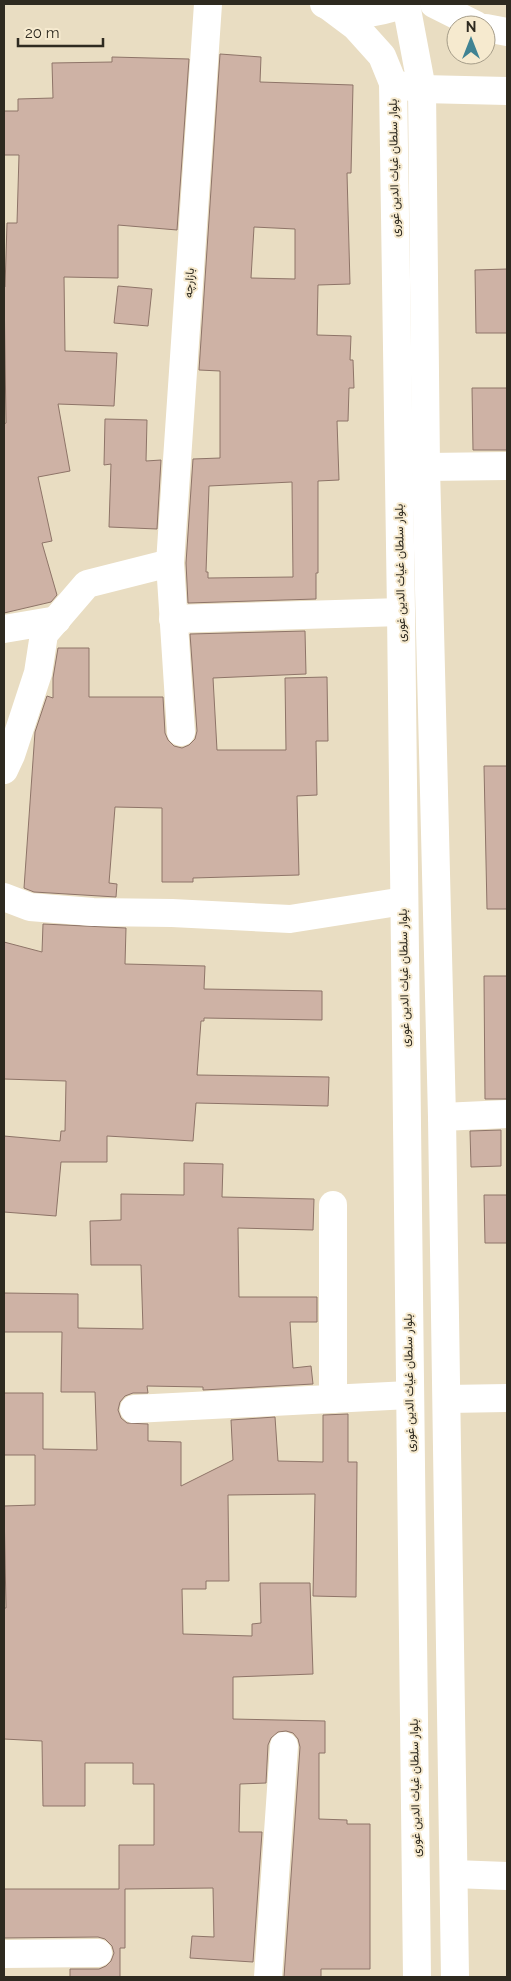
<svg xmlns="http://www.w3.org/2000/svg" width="511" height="1981" viewBox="0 0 511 1981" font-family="Raleway,Vazirmatn,sans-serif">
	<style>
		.building { fill: #ceb2a5; stroke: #8e7468; fill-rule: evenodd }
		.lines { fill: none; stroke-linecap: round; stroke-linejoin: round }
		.street { stroke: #fff; stroke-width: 28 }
		.secondary { stroke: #fff; stroke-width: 28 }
		.highway { stroke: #fff; stroke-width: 28 }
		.labels { text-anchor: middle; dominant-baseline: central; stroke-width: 4; stroke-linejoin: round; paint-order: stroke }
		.street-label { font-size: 12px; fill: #2e2a20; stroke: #f6eacf }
	</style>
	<rect width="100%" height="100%" fill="#e9ddc2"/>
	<g class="building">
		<path d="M220,54L261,57L260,82L353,85L351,173H347L350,284L318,285L317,335L351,336L350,360H353L354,388H349L348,421H337L339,480L318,481V573H316V599L188,603L186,563L193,459L220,458V371L199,370ZM254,227L295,229V279L251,278ZM292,482L293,577L208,578V572H206L209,486Z"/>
		<path d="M112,57L189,59L177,230L118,225V278L64,277L65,351L117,353L114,406L58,404L70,471L38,477L52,541L42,543L57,595L51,602L4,613V424L6,423L4,287H5L7,223H17L19,155H4V111H18V99L53,98L52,63L112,62Z"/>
		<path d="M507,269V333H476L475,270Z"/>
		<path d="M118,286L152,289L148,326L114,323Z"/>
		<path d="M472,388H507V450H473Z"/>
		<path d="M105,419L147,420L146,461L161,460L157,529L109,527L111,464L104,465Z"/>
		<path d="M305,631L306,674L213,678L217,750H286L285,678L327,677L328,741H316L317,795L297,796L299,875L193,878V882H162V808L115,807L109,883L117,884L116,897L34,892L24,888L35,732L47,696L53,698V678L58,648H89V697H163L165,733L168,740L174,746L182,748L189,745L195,739L197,731L190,634Z"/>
		<path d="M484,766H507V909H487Z"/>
		<path d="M43,924L126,928L125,964L205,966L204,989L322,991V1020L204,1018V1021H201L197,1075L329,1077L328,1106L196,1103L193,1141L107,1136V1162H61L56,1216L4,1212V1136L60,1141L61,1131H65L66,1081L4,1079V942L42,952Z"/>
		<path d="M484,976H507V1099H485Z"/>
		<path d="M501,1130V1166L471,1167L470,1131Z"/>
		<path d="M184,1163L223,1164L222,1197L314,1199L313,1230L238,1228L239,1297H317V1322H290L293,1368L311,1366L313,1384L203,1390V1387L147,1386L148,1393H133L125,1396L120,1402L118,1410L121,1418L127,1423L148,1424V1441L181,1442V1486L233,1460L231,1420L275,1417L278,1461L323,1462V1415L348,1414V1462H357L356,1597L313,1596L315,1494L228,1495L229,1581H206V1589H182L183,1634L252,1636V1624L261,1623L260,1583H310L313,1674L233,1677V1719L325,1721V1753H319V1819L347,1820V1824H370V1969H321V1977H284L300,1747L298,1739L293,1733L286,1731L278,1732L271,1738L268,1745L266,1783L240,1784L239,1832H262L253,1962L190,1958L192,1936L214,1937L213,1888L125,1889V1948H120V1977H70V1969H99L106,1966L111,1961L114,1953L112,1946L105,1939L98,1937L4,1938V1889H119V1845H154V1784H133V1763H85V1806H43L42,1741L4,1739V1608H6L4,1506L35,1505V1455H4V1393H43V1449L97,1450L95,1392H61L62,1332H4V1293L78,1294V1328L143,1329L141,1265H91L90,1221L121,1220V1194L184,1195Z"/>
		<path d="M484,1195H507V1243H485Z"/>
	</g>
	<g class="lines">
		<g class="street">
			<path d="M399,85L422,89L507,91"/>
			<path d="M426,467L507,466"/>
			<path d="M173,619L401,612"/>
			<path d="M4,629L57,620"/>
			<path d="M181,732L170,563L208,4"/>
			<path d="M4,770L11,755L38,673L44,634L87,584L170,563"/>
			<path d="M4,897L30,907L93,912L172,913L290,919L404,901"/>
			<path d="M442,1117L507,1114"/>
			<path d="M333,1205V1399"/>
			<path d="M447,1399L507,1398"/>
			<path d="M134,1409L409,1395"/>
			<path d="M454,1874L507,1876"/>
			<path d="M4,1954L98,1953"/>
			<path d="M268,1977L284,1746"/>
		</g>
		<g class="secondary">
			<path d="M406,4L422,89L426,467L442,1117L455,1977"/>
			<path d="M327,5L355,26L382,56L393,83L401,612L417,1977"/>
		</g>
		<g class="highway">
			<path d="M324,4C352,18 376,14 404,4"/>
			<path d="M434,4L476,25"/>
			<path d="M486,28L507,32"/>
		</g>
	</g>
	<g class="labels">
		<g class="street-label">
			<text transform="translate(394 168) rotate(-91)">بلوار سلطان غیاث الدین غوری</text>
			<text transform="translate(189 283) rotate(-86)">بازارچه</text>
			<text transform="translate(400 573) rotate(-91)">بلوار سلطان غیاث الدین غوری</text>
			<text transform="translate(404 978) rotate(-91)">بلوار سلطان غیاث الدین غوری</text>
			<text transform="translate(409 1383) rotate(-91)">بلوار سلطان غیاث الدین غوری</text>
			<text transform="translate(415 1788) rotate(-91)">بلوار سلطان غیاث الدین غوری</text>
		</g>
	</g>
	<rect width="511" height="1981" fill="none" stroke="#2e2a20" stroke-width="10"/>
	<g transform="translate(471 40)"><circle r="24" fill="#f6eacf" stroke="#a69d89"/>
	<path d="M0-4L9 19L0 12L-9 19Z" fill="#408393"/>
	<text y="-8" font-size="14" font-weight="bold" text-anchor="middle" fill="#2e2a20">N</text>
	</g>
	<path d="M18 38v8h85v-8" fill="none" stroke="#2e2a20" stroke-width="2.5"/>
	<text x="25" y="38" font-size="15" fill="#2e2a20" stroke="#f6eacf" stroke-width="4" paint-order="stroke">20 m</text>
</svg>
